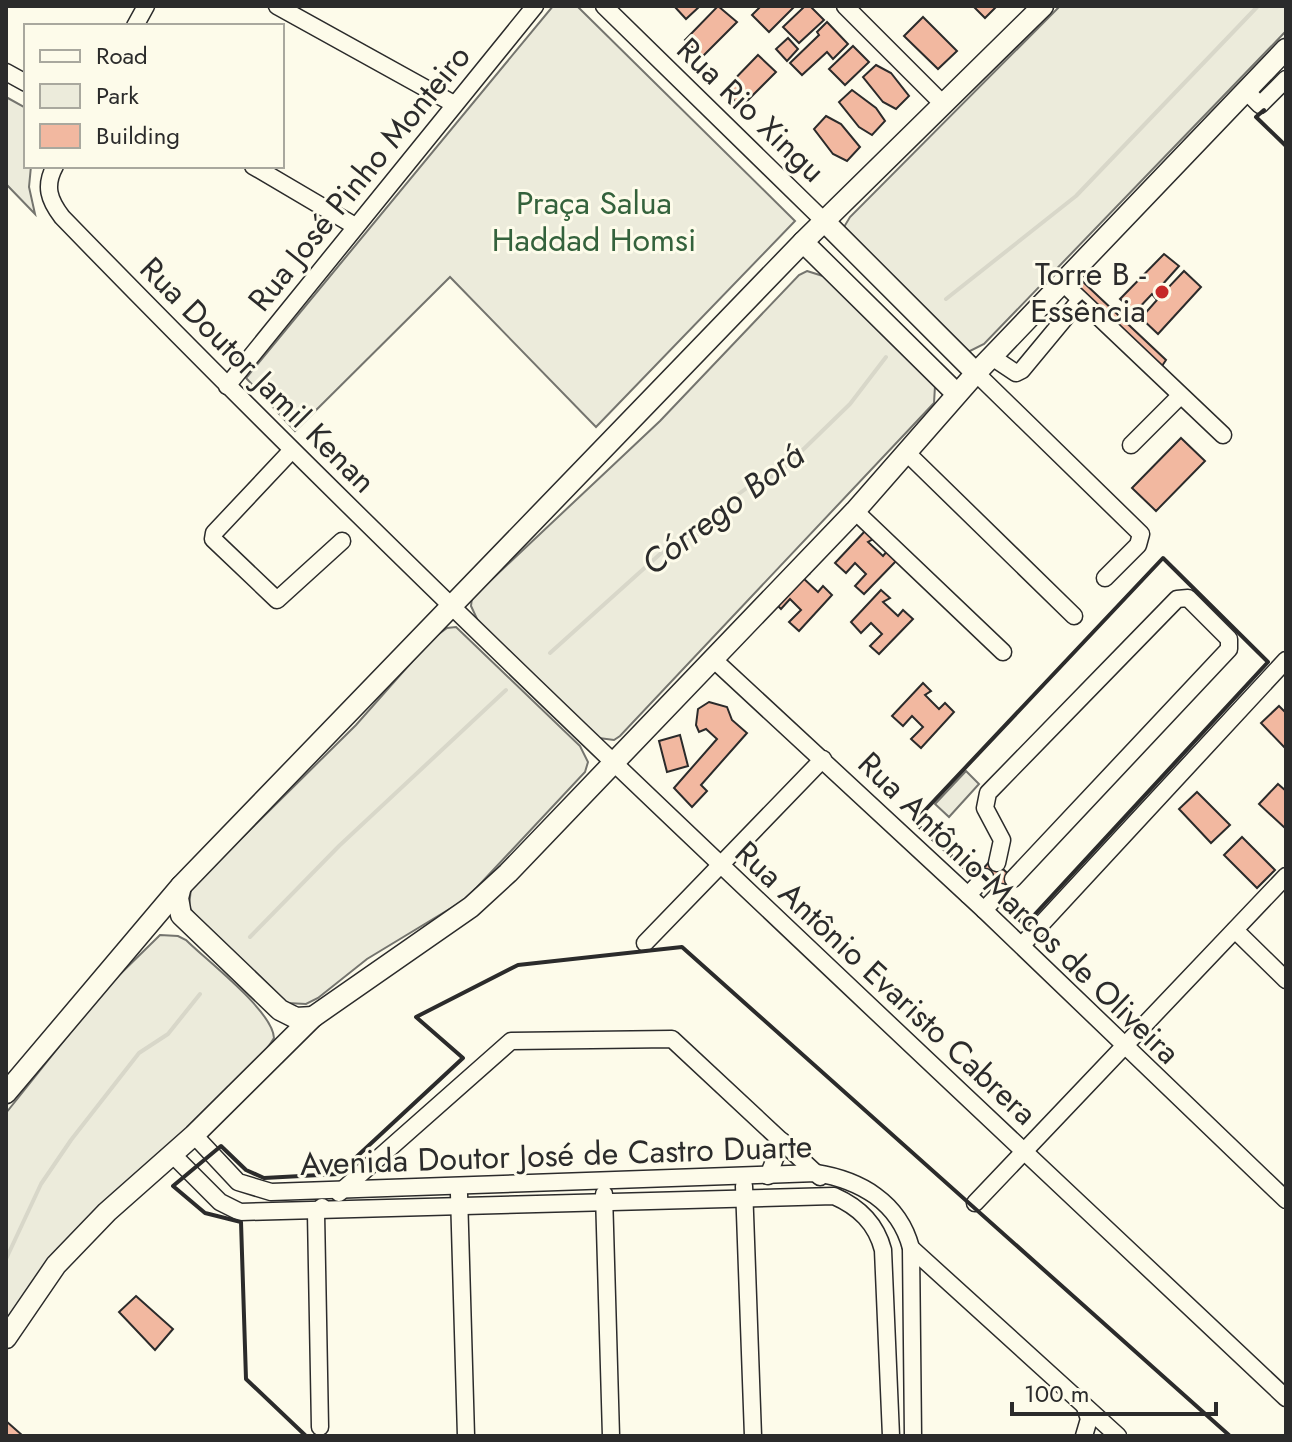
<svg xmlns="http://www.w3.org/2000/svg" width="1292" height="1442" viewBox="0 0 1292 1442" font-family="Jost,sans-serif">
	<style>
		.green { fill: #ecebdb; stroke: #74746e; stroke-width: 2 }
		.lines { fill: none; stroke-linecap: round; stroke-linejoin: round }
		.stream { stroke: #d8d7c9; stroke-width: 4 }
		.building { fill: #f2b8a0; stroke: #2b2b2b; stroke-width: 2 }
		.minor-casing { stroke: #2b2b2b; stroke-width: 19 }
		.major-casing { stroke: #2b2b2b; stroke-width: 23 }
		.minor { stroke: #fdfbea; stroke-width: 16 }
		.major { stroke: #fdfbea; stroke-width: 20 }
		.wall { stroke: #2b2b2b; stroke-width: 4 }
		.poi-dot { fill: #c62828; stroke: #fdfbea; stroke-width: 3 }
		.labels { text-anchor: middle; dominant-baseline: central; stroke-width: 6; stroke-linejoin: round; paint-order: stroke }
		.street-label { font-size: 32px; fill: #2b2b2b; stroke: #fdfbea }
		.park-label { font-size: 32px; fill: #34623c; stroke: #fdfbea }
		.poi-label { font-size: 32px; fill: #2b2b2b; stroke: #fdfbea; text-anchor: end }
		.water-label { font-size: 34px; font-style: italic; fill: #2b2b2b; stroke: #fdfbea }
	</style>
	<rect width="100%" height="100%" fill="#fdfbea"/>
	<g class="green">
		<path d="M553,6H577L795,221L596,427L450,277L295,431L246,378Z"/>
		<path d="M1060,6H1286V31L984,344L968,352L844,227L850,217Z"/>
		<path d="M6,97L26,108V166H31L29,187L35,214L6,184Z"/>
		<path d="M807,271L826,277L935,386L934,403L620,736L614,740L599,738L478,621L471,606L472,598L660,421L799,275Z"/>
		<path d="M456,627L580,746L588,762L585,772L466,899L367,959L318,998L306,1004L287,1003L195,915L189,907L191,888L356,725L432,639L447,628Z"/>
		<path d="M966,771L979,784L949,817L935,804Z"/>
		<path d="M160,935L178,936L186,940C207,961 273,1011 274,1038C258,1065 229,1087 207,1109C137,1179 60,1239 6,1323V1113L105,989Z"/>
	</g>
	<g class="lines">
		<g class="stream">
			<path d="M946,299L1076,196L1258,6"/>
			<path d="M550,653L669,546L706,531L726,503L751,485L779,473L850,404L886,357"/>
			<path d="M250,937L339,846L506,690"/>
			<path d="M6,1259L41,1184L71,1140L139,1053L168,1034L200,994"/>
		</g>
	</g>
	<g class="building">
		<path d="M674,6H700L686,19Z"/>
		<path d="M718,6L737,22L702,57L685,40Z"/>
		<path d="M761,6H795L769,32L752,15Z"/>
		<path d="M805,6H810L824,20L799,43L783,27Z"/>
		<path d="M973,6H997L985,18Z"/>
		<path d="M923,17L957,51L938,69L904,36Z"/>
		<path d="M827,22L848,44L833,59L827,52L802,75L790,63L819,35L817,32Z"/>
		<path d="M788,38L798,49L787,61L776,49Z"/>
		<path d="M853,46L869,62L845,85L829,69Z"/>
		<path d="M758,55L776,72L741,107L724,90Z"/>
		<path d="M876,65L891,73L909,96L896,109L883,102L863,77Z"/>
		<path d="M852,90L876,108L885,121L872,135L859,127L839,102Z"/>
		<path d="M826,116L841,124L860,147L847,161L833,154L814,129Z"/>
		<path d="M1164,254L1179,266L1162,285L1167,289L1184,271L1201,287L1158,334L1141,318L1157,300L1152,294L1135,312L1120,299Z"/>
		<path d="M1081,280L1166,360L1160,369L1080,298Z"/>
		<path d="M1181,438L1205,461L1156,511L1132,488Z"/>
		<path d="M866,530L875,538L868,542L883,556L888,550L898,559L864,594L855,586L866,574L855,563L846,573L835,563Z"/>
		<path d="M802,567L809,574L803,578L818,592L823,586L832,595L799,631L789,622L801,610L790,599L781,609L771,599Z"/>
		<path d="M881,590L890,598L883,602L898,616L903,610L913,619L879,654L870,646L882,634L871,623L861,633L851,622Z"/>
		<path d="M923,683L931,691L925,695L939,709L945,703L954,712L921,748L911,739L923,727L912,716L903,726L892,716Z"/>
		<path d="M709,702L727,707L732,720L747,733L701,785L707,791L692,807L674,788L717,739L706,729L699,732L696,725L698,709Z"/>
		<path d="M1279,706L1286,713V749L1261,723Z"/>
		<path d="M680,735L688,766L667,772L659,741Z"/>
		<path d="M1278,784L1286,791V829L1259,804Z"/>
		<path d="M1197,792L1230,825L1211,843L1179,809Z"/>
		<path d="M1242,837L1275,870L1257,888L1224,855Z"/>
		<path d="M992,859L1015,880L1002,893L980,872Z"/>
		<path d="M136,1296L173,1329L155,1350L119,1312Z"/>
		<path d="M6,1421L23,1436H6Z"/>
	</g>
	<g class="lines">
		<defs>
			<g id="minor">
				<path d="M277,6L454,104"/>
				<path d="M604,6L824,221"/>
				<path d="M845,6L943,104"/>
				<path d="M135,26L146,6"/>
				<path d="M6,72L26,83"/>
				<path d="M1247,92L1260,105L1286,79"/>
				<path d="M55,166C44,186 49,200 62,217C457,624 874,1009 1286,1398"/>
				<path d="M253,166L355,226"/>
				<path d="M1063,283L1223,435"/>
				<path d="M992,357L1016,373L1022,370L1080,300"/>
				<path d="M976,373L1141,534L1138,545L1105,578"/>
				<path d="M227,386L535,6"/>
				<path d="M1131,445L1180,396"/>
				<path d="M292,450L214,533L213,539L277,600L342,541"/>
				<path d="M906,452L1074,616"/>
				<path d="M855,511L1003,652"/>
				<path d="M712,658L984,910L1286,1200"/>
				<path d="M997,863L1002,840L985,808L988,793L1177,599L1188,598L1229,639V649L1013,879"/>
				<path d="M968,895L985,877"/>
				<path d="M984,910L1001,892"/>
				<path d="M1235,930L1286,980"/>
				<path d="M645,943L823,759"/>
				<path d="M1022,945L1286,660"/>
				<path d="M194,1135L238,1182L271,1192L816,1173C860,1180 899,1202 911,1248L913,1436"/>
				<path d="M173,1155L220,1202L240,1212L834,1196C859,1207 876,1223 883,1250L891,1436"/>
				<path d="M768,1176L782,1141"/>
				<path d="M744,1186L753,1436"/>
				<path d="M339,1193L511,1041L672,1039L820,1177"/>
				<path d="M459,1194L466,1436"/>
				<path d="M604,1194L611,1436"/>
				<path d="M975,1203L1286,876"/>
				<path d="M911,1248L1118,1436"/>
				<path d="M320,1427L316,1213L322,1207"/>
				<path d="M1084,1436L1089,1419L1085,1407"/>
			</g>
			<g id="major">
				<path d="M824,221L976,373"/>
				<path d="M803,242L957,394"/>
				<path d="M181,886L178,898L181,915L280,1010L296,1018L313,1017"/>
				<path d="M6,1093L181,886L803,242L1043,6"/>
				<path d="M6,1338L56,1265L107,1212L194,1135L313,1017L471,907L508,873L855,511L976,373L1286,49"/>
			</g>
		</defs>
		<use href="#minor" class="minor-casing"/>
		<use href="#major" class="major-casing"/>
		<use href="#minor" class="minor"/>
		<use href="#major" class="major"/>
		<g class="wall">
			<path d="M1264,110L1256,117L1286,146"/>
			<path d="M1163,558L1268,662L1025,925L1005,907L1008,900L976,869L969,872L914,822Z"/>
			<path d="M306,1436L246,1379L241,1222L205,1213L173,1186L221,1146L246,1170L264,1178L338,1174L463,1058L416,1017L518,965L682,947L1230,1436"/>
		</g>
	</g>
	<circle class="poi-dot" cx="1162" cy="292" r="8"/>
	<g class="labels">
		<g class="street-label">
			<text transform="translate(751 110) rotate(44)">Rua Rio Xingu</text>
			<text transform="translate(359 178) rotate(-51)">Rua José Pinho Monteiro</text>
			<text transform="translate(258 375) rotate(45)">Rua Doutor Jamil Kenan</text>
			<text transform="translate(1019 908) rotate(44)">Rua Antônio Marcos de Oliveira</text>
			<text transform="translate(886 983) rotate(43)">Rua Antônio Evaristo Cabrera</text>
			<text transform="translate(556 1155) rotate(-2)">Avenida Doutor José de Castro Duarte</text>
		</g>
		<g class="park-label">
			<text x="594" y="203">Praça Salua<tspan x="594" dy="37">Haddad Homsi</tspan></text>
		</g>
		<g class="poi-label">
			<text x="1146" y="274">Torre B -<tspan x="1146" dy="37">Essência</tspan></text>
		</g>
		<g class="water-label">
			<text transform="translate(723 509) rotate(-37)">Córrego Borá</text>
		</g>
	</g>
	<rect width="1292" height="1442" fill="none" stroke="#2b2b2b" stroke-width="16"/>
	<rect x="24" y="24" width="260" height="144" fill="#fdfbea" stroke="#a9a89e" stroke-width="2"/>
	<rect x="40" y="50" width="40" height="12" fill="#fdfbea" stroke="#a9a89e" stroke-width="2"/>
	<text x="96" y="64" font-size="24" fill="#2b2b2b">Road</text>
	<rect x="40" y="84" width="40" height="24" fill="#ecebdb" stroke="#a9a89e" stroke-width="2"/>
	<text x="96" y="104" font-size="24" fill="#2b2b2b">Park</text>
	<rect x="40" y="124" width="40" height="24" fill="#f2b8a0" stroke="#a9a89e" stroke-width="2"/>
	<text x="96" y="144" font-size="24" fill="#2b2b2b">Building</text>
	<path d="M1012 1402v12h204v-12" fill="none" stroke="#2b2b2b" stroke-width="4"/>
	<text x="1024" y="1402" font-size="24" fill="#2b2b2b" stroke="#fdfbea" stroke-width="6" paint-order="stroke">100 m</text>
</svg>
